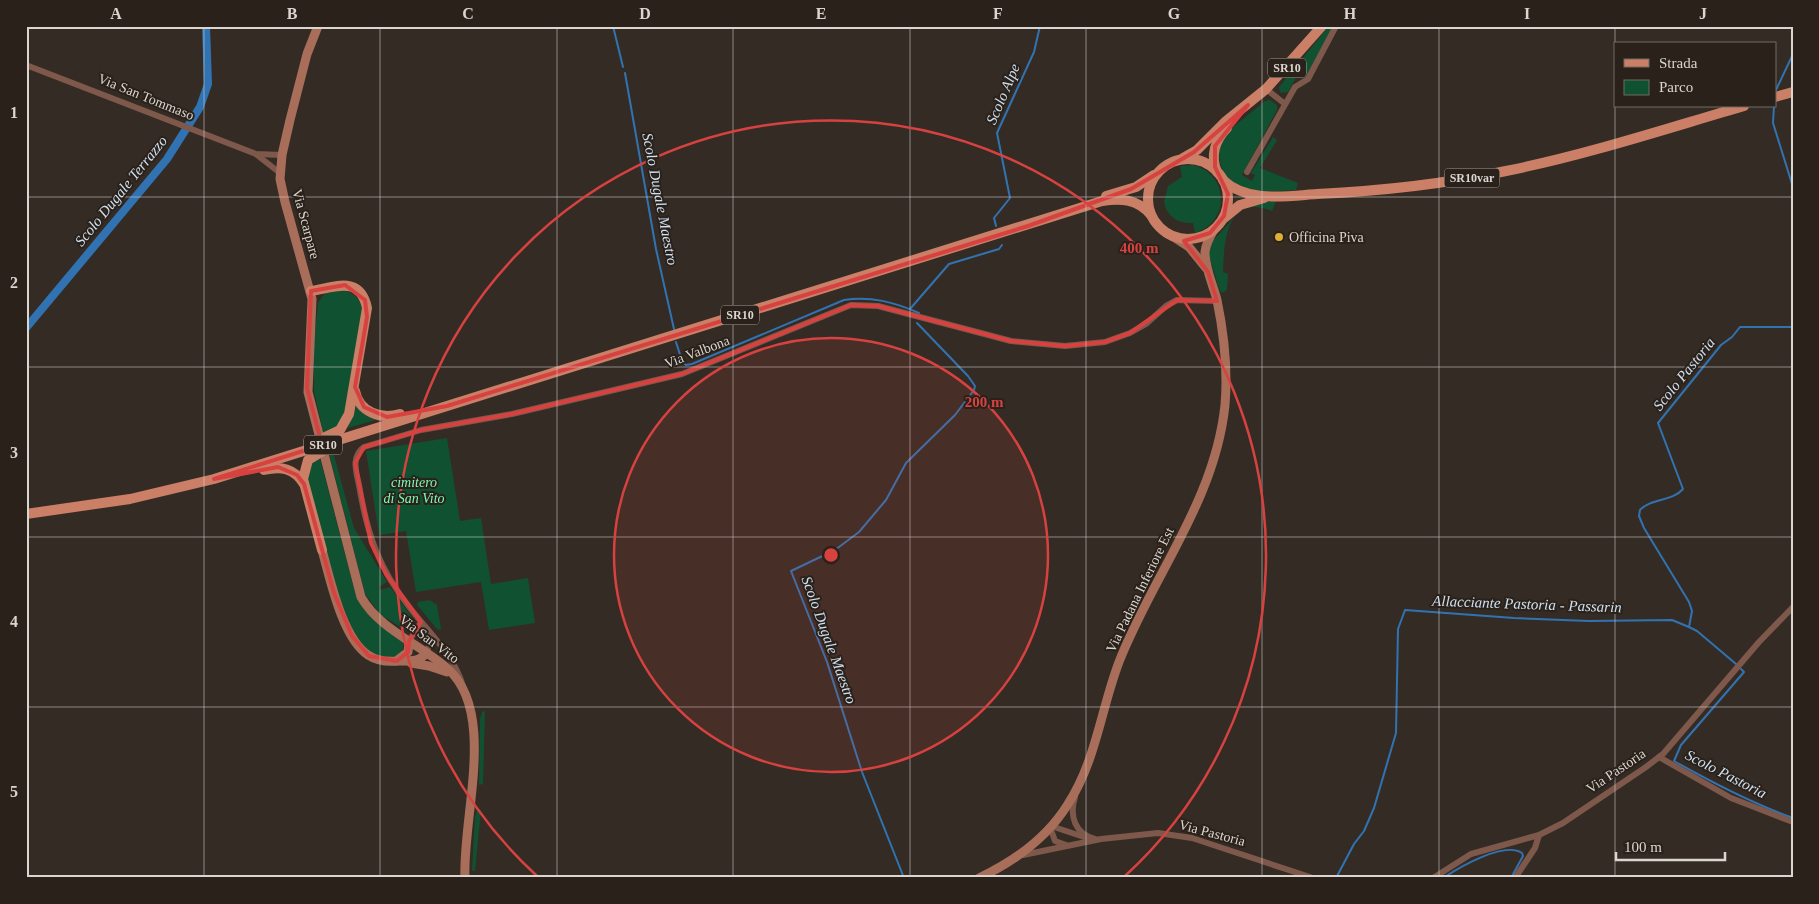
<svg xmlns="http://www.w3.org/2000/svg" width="1819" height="904" viewBox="0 0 1819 904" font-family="'Times New Roman',serif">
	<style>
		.green { fill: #105131 }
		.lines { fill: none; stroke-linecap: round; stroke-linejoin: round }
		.stream { stroke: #3173b2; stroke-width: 2 }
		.canal { stroke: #3173b2; stroke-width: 8 }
		.street { stroke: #7d584b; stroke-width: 6 }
		.secondary { stroke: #a96e5a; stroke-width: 9 }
		.primary { stroke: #ca7f66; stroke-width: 10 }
		.marked { fill: none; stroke: #d74241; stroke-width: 4; stroke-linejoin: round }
		.grid { fill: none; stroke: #dbd5d0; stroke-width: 1; stroke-opacity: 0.55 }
		.ring { fill: none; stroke: #d74241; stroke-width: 2.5 }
		.poi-dot { fill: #deb133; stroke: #2a221a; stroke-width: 2 }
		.labels { text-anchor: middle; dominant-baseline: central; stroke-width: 4; stroke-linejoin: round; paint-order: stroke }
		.shield { fill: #2a221a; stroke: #a69f99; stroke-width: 1 }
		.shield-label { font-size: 12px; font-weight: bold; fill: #dbd5d0 }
		.street-label { font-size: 14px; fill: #dbd5d0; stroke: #2a221a }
		.poi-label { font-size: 14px; fill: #dbd5d0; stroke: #2a221a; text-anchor: start }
		.park-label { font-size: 14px; font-style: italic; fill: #7efbb5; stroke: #2a221a }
		.water-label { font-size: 15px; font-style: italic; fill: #cfe0f1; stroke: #2a221a }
		.centre { fill: #d74241; stroke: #2a221a; stroke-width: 2.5 }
		.ring-label { font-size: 15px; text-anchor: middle; font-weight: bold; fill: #d74241; stroke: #2a221a; stroke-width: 4; stroke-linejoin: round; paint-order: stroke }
		.neatline { fill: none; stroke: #dbd5d0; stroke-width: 2 }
		.grid-label { font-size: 16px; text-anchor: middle; font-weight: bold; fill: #dbd5d0 }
	</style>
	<rect width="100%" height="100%" fill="#342c24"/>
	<g class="green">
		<path d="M1329,26H1333L1305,78L1298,74L1288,92L1280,93L1279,87Z"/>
		<path d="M1270,100L1277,105V110L1242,175L1252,181L1255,175L1251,173L1273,137L1277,140L1260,168L1298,183L1296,190C1278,191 1259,193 1242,188C1220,181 1212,151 1227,134C1237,122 1253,112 1265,101Z"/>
		<path d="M1193,165C1230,175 1230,222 1195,233L1193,223C1178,224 1167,217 1164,202L1168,186L1182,177L1180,166Z"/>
		<path d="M1276,201L1272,211C1227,193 1224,240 1223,272L1228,274L1227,290L1222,293C1218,288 1217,281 1215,275C1213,267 1208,259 1209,249C1210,241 1217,237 1222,231C1243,208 1242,203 1276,201Z"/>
		<path d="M336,289C353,292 359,295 363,313L348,404L339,427L324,435L314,392V344L318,303L325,293Z"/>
		<path d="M355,404L375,418V420L348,428Z"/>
		<path d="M447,438L460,521L481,518L491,584L528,578L535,623L489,630L481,582L416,592L406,531L379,535L366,451Z"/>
		<path d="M333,452L354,528L387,582L379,587L380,590L390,587L414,620V625L407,631L381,615L365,594L329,453Z"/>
		<path d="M319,455L356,596L368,614L404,642L402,652L393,657C384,658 372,655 365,648C338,619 318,520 307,479V466Z"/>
		<path d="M430,600L437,605L441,629L438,630L417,605L418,602Z"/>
		<path d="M485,711L483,784L479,785L480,719L482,712Z"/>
		<path d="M481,810L475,871H472L475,817L477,811Z"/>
	</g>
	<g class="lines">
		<g class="stream">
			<path d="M613,26L623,67"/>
			<path d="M625,73L656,249L674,329"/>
			<path d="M1776,90L1793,54"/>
			<path d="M1774,106L1773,123L1793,187"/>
			<path d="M996,226L994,218L1010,198L997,133L1034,52L1040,26"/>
			<path d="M910,309L949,264L999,249L1002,245"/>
			<path d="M676,342L682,361L686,365L692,364L844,300C871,296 894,302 919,313"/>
			<path d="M1736,664L1697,631L1689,627L1692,611L1689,602L1644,528L1639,516L1640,510C1651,498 1672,502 1683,489L1658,423L1721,345L1732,337L1740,327H1793"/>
			<path d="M1741,669L1744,672L1681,745L1674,761C1713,783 1751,803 1793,818"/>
			<path d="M904,878L862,772L827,662L791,571L835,550L859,532L886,500L906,463L955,415L974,390L975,386L968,376L917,323"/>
			<path d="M1336,878L1354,844L1364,831L1374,808L1396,733L1398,629L1405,610L1514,618L1589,621L1672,620L1689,627"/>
			<path d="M1443,878C1460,867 1504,841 1522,853L1523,856L1511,878"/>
		</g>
		<path class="canal" d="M26,328L167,159L200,107L208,84L206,26"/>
		<g class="street">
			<path d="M26,65L256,154L282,155"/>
			<path d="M1266,89L1285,104"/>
			<path d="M257,155L280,173"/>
			<path d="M1247,172L1295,87L1308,79L1336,26"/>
			<path d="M409,641L421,622"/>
			<path d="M426,653L431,641L430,633"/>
			<path d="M463,686C454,655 429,633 410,608C379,569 367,534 359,485C356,471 351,457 364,447L421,430L512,414L682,374L851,305L878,306L1011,341L1065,346L1105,342L1130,333L1146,324L1166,306L1177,300L1217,301"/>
			<path d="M1659,757L1731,798L1793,822"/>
			<path d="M1075,797C1069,816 1075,834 1095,839"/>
			<path d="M1051,826L1084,837"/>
			<path d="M1050,827L1055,841L1066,845"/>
			<path d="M1023,855L1101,839L1158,833L1192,838L1313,878"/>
			<path d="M1433,878L1471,854L1539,835L1563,823L1646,767L1663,754L1759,642L1793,607"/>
			<path d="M1515,878L1535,848L1539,835"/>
		</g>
		<g class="secondary">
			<path d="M318,26L307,54L290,120L282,155L280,179L285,202L312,299L308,392L361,597C380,630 420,644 448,669C497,713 462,818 465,878"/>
			<path d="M1172,236L1189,247L1206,268"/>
			<path d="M322,550C330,578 342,638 368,655C377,661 388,662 398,661C409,661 420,662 426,653"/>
			<path d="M396,661L408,652L409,641"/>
			<path d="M411,663L429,666L447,672"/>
			<path d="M979,878C1015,861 1047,838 1068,804C1096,761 1101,709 1119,662C1153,575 1215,501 1225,405C1228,370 1224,334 1217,300C1213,284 1205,269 1205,252C1206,243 1210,236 1215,228"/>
		</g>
		<g class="primary">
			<path d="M1775,97L1793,92"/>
			<path d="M1183,158L1197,150L1225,122L1266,89L1322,26"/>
			<circle cx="1188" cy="199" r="40"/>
			<path d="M1217,172C1210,156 1215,140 1227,128"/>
			<path d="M1223,180C1247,203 1287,196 1317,194C1381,191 1444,184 1506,171C1586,155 1665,129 1744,106"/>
			<path d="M1106,196L1136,187L1154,175"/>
			<path d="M1224,218L1240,205L1264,198"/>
			<path d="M311,291C333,288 360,274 367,308L349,414L340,430L321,439"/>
			<path d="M355,391C359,412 381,420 400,414"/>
			<path d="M264,470C281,466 294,468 304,484"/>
			<path d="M26,514L130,499L214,479L1102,201C1121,198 1138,199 1151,215"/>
			<path d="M322,550L303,479L308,460L323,451"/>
		</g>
	</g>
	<path class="marked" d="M1248,105L1215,146V167L1228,194L1224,216L1210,233L1184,241L1208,272L1217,301L1177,300L1130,333L1105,342L1065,346L1011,341L878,306L851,305L682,374L512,414L421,430L364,447L355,463L371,543L386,574L421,622L409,641L408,652L397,661L369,656L352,636L334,593L304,484L297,475L278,467L214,479L322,445L307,388L311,291L345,285L365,300L367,317L355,387L364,407L387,417L447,406L1028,226L1131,189L1194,152Z"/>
	<path class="grid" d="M204,26V878M380,26V878M557,26V878M733,26V878M910,26V878M1086,26V878M1262,26V878M1439,26V878M1615,26V878M26,197H1793M26,367H1793M26,537H1793M26,707H1793"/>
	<circle cx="831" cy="555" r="217" fill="#d74241" fill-opacity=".12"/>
	<g class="ring">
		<circle cx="831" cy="555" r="217"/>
		<path d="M537 876A435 435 0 1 1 1125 876"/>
	</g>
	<circle class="poi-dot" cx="1279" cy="237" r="5"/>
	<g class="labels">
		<g class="shield">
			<rect x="1268" y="58.5" width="38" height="19" rx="4"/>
			<rect x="1444.5" y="168.5" width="55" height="19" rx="4"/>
			<rect x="721" y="305.5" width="38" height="19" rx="4"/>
			<rect x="304" y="435.5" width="38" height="19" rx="4"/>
		</g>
		<g class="shield-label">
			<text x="1287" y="68">SR10</text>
			<text x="1472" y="178">SR10var</text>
			<text x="740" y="315">SR10</text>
			<text x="323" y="445">SR10</text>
		</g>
		<g class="street-label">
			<text transform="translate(146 97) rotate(22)">Via San Tommaso</text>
			<text transform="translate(306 224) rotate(75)">Via Scarpare</text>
			<text transform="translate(697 352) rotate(-21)">Via Valbona</text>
			<text transform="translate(1140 590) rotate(-64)">Via Padana Inferiore Est</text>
			<text transform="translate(429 639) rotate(37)">Via San Vito</text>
			<text transform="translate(1616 771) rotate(-34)">Via Pastoria</text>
			<text transform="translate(1212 833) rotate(15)">Via Pastoria</text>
		</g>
		<g class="poi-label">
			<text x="1289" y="237">Officina Piva</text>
		</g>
		<g class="park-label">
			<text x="414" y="482">cimitero<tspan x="414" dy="16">di San Vito</tspan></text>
		</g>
		<g class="water-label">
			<text transform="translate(1003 94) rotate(-67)">Scolo Alpe</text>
			<text transform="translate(121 191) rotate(-51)">Scolo Dugale Terrazzo</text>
			<text transform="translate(660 199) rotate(79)">Scolo Dugale Maestro</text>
			<text transform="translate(1684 374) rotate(-51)">Scolo Pastoria</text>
			<text transform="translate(1527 604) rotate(2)">Allacciante Pastoria - Passarin</text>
			<text transform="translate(829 640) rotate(70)">Scolo Dugale Maestro</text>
			<text transform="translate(1726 774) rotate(27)">Scolo Pastoria</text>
		</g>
	</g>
	<circle cx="831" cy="555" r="8" class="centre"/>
	<g class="ring-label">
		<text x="1139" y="253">400 m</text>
		<text x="984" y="407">200 m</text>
	</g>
	<rect width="1819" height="904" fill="none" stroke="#2a221a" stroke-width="55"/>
	<rect x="1614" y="42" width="162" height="65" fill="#2a221a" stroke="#716a63"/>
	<rect x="1624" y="59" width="25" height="8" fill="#ca7f66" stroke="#716a63"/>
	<text x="1659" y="68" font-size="15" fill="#dbd5d0">Strada</text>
	<rect x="1624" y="80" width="25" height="15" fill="#105131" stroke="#716a63"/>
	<text x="1659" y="92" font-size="15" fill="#dbd5d0">Parco</text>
	<path d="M1616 852v8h109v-8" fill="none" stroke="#dbd5d0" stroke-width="2.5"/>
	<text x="1624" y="852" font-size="15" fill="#dbd5d0" stroke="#2a221a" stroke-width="4" paint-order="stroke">100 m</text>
	<rect x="28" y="28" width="1764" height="848" class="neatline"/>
	<g class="grid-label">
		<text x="116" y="19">A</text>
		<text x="292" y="19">B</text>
		<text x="468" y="19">C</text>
		<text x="645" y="19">D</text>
		<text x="821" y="19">E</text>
		<text x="998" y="19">F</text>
		<text x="1174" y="19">G</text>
		<text x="1350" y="19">H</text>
		<text x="1527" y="19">I</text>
		<text x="1703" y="19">J</text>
		<text x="14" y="118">1</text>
		<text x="14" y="288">2</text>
		<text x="14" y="458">3</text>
		<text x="14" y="627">4</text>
		<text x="14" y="797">5</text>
	</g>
</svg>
